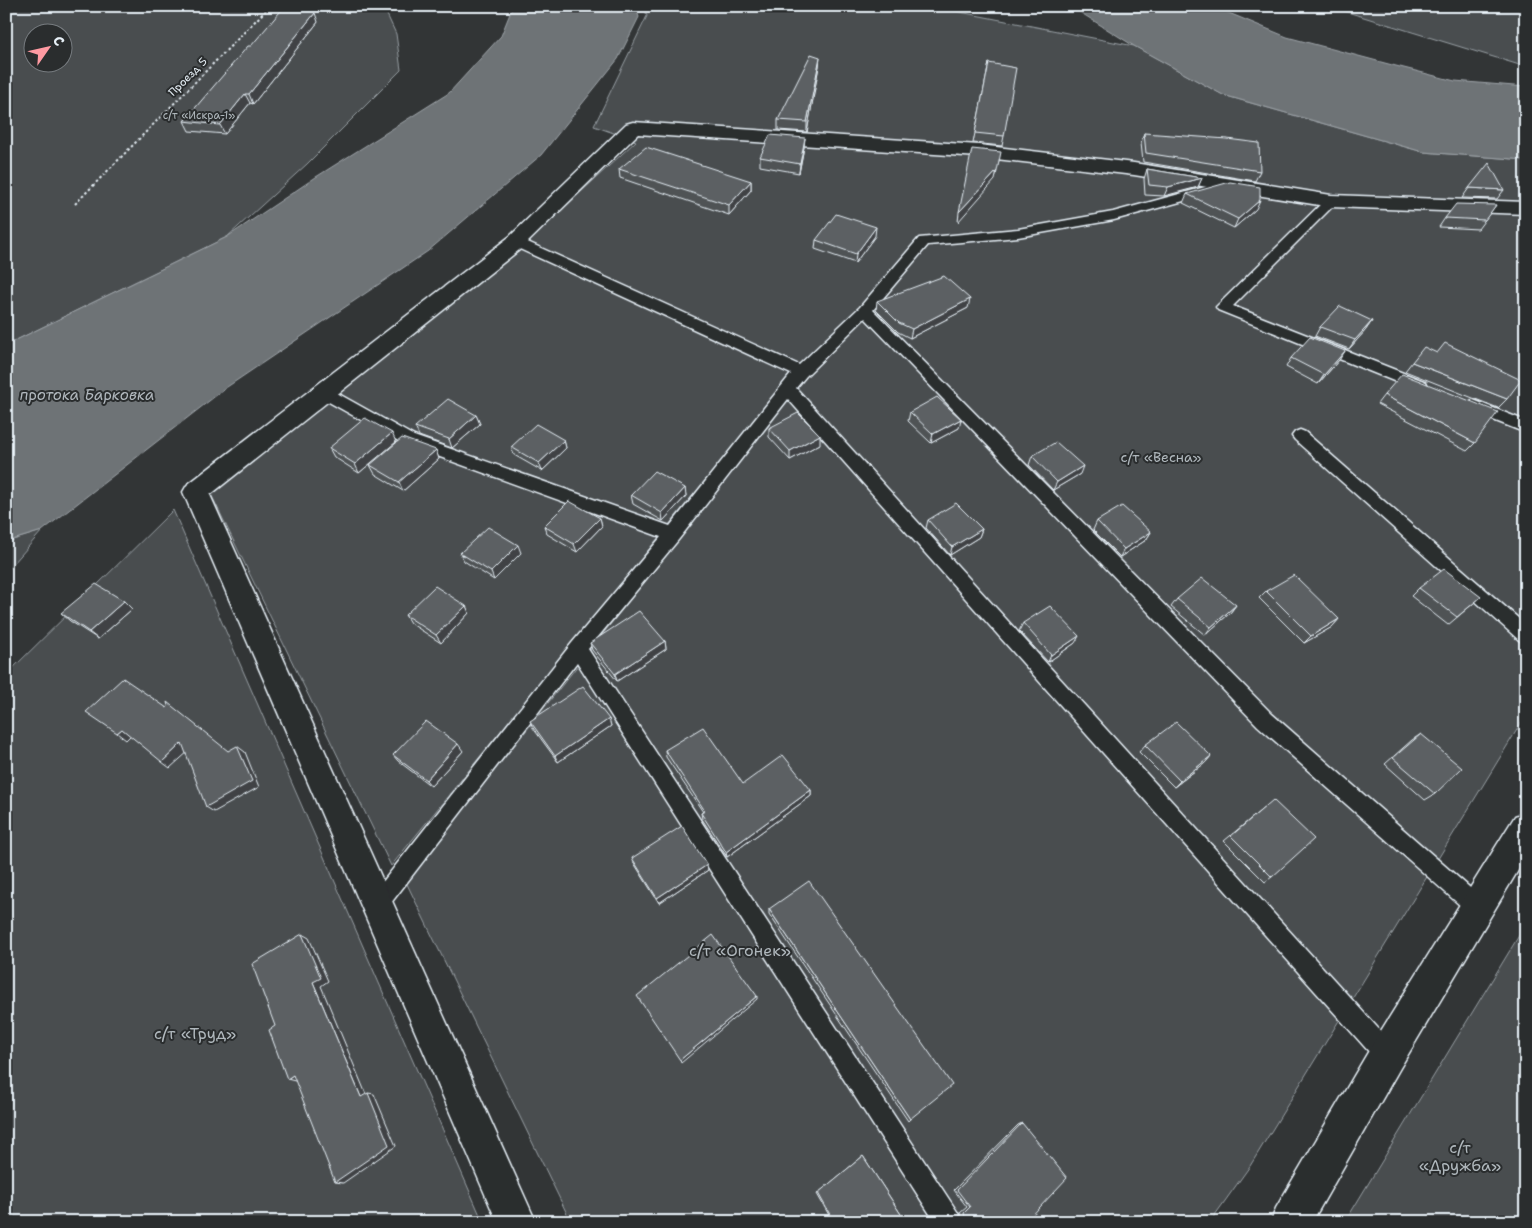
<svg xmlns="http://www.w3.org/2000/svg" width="1532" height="1228" viewBox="0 0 1532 1228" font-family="'Shantell Sans',sans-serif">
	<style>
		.green { fill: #494d4f; stroke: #989fa4; fill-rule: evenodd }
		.water { fill: #6e7376; stroke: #9fa5aa }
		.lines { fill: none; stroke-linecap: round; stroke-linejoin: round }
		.lane-casing { stroke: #e8f1f8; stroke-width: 3 }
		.street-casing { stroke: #e8f1f8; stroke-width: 3 }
		.secondary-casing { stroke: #e8f1f8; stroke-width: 3 }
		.path { stroke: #e8f1f8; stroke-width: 2; stroke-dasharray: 2.5 2.5; stroke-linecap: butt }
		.lane { fill: #2a2d2e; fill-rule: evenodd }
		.street { fill: #2a2d2e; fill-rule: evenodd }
		.secondary { fill: #2a2d2e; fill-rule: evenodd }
		.wall { fill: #4f5355; stroke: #e8f1f8 }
		.shaded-wall { fill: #404345; stroke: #e8f1f8 }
		.building { fill: #5c6063; stroke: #e8f1f8 }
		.labels { text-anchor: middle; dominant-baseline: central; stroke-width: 4; stroke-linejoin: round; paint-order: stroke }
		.far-street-label { font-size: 11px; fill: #e8f1f8; stroke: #2a2d2e }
		.far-park-label { font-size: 11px; fill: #b0b8bd; stroke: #2a2d2e }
		.park-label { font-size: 14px; fill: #b0b8bd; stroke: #2a2d2e }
		.water-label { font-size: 15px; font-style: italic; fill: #b1b8be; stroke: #2a2d2e }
		.near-park-label { font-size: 16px; fill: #b0b8bd; stroke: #2a2d2e }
	</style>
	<rect width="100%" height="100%" fill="#323536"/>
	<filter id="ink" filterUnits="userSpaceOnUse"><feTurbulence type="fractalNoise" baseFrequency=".02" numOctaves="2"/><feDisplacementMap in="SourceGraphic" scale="10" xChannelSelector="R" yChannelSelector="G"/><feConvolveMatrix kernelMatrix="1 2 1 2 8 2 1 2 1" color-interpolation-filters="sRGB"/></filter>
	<g filter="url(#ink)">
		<g class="green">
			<path d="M6,6H383L396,34L401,70L307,164L227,237L6,345ZM32,32H62V62H32Z"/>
			<path d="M644,6H929L1134,46L1223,95L1423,152L1526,160V715L1250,1166L1210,1222H571L406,882L721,485L711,473L391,866L209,490L526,243L636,141L594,126L647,16Z"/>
			<path d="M1330,6H1526V67L1331,7Z"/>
			<path d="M173,510L483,1222H6V675Z"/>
			<path d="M42,531L6,572V542Z"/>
			<path d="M1526,924V1222H1345Z"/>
		</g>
		<g class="water">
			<path d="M513,6H635L639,17L618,59L541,155L428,251L227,387L42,531L6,542V345L227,237L316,177L449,93L501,36Z"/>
			<path d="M1070,6H1212L1287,37L1396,66L1455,81L1526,87V160L1423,152L1223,95L1134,46Z"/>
		</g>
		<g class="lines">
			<defs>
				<g id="lane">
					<path d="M1209,186L1215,190L1213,193L1114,220L1018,237L928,245L873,310L1272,714L1485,901L1488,908L1485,915L1478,918L1471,915L1258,726L865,318L806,376L796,388L1395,1047L1398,1055L1395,1063L1387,1066L1379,1063L788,399L679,539L588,649L958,1213L961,1222H935L577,662L384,912L377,915L370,912L367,905L370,898L572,643L661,537L404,444L318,396L316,392L318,388L323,387L328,388L414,436L670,526L791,374L511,245L509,242L511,239H521L799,365L860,307L919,238L1018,229L1113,212Z"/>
					<path d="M1331,197L1335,198L1337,201L1335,204L1233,306L1426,382L1428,386L1426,390L1421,391L1416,390L1218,310L1216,307L1327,198Z"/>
					<path d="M1473,400L1526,421V433L1468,410L1465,406L1468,402Z"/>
					<path d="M1300,430L1305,432L1526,625V644L1520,641L1295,440L1292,436L1295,432Z"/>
				</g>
				<path id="street" d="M633,122L979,145L1134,163L1331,195L1526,202V214L1331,207L1134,175L979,157L638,134L523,247L210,495L536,1222H497L183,492L187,485L509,237L626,124Z"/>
				<path id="secondary" d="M1526,812V857L1400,1068L1312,1222H1271L1276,1208L1374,1042L1515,816Z"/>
			</defs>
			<use href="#lane" class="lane-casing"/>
			<use href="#street" class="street-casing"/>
			<use href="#secondary" class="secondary-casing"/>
			<path class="path" d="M75,204L270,6"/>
			<use href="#lane" class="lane"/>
			<use href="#street" class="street"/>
			<use href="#secondary" class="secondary"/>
		</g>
		<g class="wall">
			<path d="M318,22L253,104L250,103L225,134L189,131L184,121L251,46Z"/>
			<path d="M820,57L819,66L807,132L778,130V120Z"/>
			<path d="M989,63L1004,136L1002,146L973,143Z"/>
			<path d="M1144,133L1260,171L1255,181L1143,162L1141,143Z"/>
			<path d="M804,147L799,173L760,166V157Z"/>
			<path d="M619,169L751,181V190L729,215L620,178Z"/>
			<path d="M1147,169L1202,178L1198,187L1164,196L1145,195L1144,179Z"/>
			<path d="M1469,188L1504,190L1497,199L1462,198Z"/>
			<path d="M1187,194L1256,209L1234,228L1183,203Z"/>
			<path d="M1496,205L1478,229L1439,227L1445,218Z"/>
			<path d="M875,236L855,263L815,249L816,240Z"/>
			<path d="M877,301L968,308L910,338L898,332L876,310Z"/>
			<path d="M1372,321L1365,331L1349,349L1315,336L1320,327Z"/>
			<path d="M1345,351L1339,360L1318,384L1286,367L1291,358Z"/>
			<path d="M1412,362L1507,399L1498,408L1405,371Z"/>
			<path d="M1384,395L1475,443L1467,451L1377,404Z"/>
			<path d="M910,412L959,428L931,443L908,421Z"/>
			<path d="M476,415L480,424L452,448L419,436L415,427Z"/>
			<path d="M769,428L820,444L790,460L769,437Z"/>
			<path d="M564,440L566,448L542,471L514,455L511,447Z"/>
			<path d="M396,442L359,473L334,457L329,448Z"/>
			<path d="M436,450L439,459L403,491L375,474L370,465Z"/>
			<path d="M1032,456L1080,474L1053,490L1029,465Z"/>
			<path d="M685,488L686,496L663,521L633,504L631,495Z"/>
			<path d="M600,518L602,526L577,552L547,534L544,526Z"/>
			<path d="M928,520L982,529L979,537L950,555L926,528Z"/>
			<path d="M1097,521L1151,532L1146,540L1120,557L1093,530Z"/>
			<path d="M460,553H521L494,580L464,561Z"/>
			<path d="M1419,588L1481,597L1448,625L1411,596Z"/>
			<path d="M1266,591L1339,619L1332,627L1304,643L1259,598Z"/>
			<path d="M1177,599L1236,605L1230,613L1205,635L1171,607Z"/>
			<path d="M466,606L469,613L441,643L410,623L405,615Z"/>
			<path d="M132,609L98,639L70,621L61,613Z"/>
			<path d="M1023,623L1075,643L1048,662L1019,631Z"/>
			<path d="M665,641L666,649L617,681L592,650L590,643Z"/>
			<path d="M609,719L611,726L558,762L533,728L530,721Z"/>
			<path d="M1421,734L1435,794L1425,800L1385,764L1412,740Z"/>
			<path d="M1145,745L1211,756L1205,763L1174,787L1139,752Z"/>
			<path d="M665,750L743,784L811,790V796L727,857L702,819L701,813L703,812L666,757Z"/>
			<path d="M463,751L431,786L398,761L393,755Z"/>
			<path d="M1266,806L1272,877L1265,882L1224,841Z"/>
			<path d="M632,858L708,870L659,903L634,863Z"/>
			<path d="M769,909L910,1119L908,1121L769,914Z"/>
			<path d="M1022,1123L1026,1222H962L960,1213L967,1207L954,1190L1018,1125Z"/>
			<path d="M863,1156L906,1222H833L817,1194Z"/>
		</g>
		<g class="shaded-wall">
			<path d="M315,13L318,22L253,104L249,94Z"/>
			<path d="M820,57L819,66L807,132V122Z"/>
			<path d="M245,94L250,103L225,134L220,125Z"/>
			<path d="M805,138L804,147L799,173L800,164Z"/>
			<path d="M997,171L995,180L958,222L959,212Z"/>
			<path d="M1202,178L1198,187L1164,196L1168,187Z"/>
			<path d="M751,181V190L729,215V205Z"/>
			<path d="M1260,200L1256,209L1234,228L1238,219Z"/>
			<path d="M876,227L875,236L855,263L856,254Z"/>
			<path d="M970,299L968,308L910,338L912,329Z"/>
			<path d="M1372,321L1365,331L1349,349L1355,340Z"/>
			<path d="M1345,351L1339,360L1318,384L1324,375Z"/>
			<path d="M476,415L480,424L452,448L449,439Z"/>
			<path d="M961,419L959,428L931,443L933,434Z"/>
			<path d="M392,433L396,442L359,473L355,464Z"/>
			<path d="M820,435V444L790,460V451Z"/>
			<path d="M564,440L566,448L542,471L539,463Z"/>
			<path d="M436,450L439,459L403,491L399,482Z"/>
			<path d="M1083,466L1080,474L1053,490L1057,482Z"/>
			<path d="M685,488L686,496L663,521L662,513Z"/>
			<path d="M600,518L602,526L577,552L574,544Z"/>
			<path d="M982,529L979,537L950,555L952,547Z"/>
			<path d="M1151,532L1146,540L1120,557L1124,549Z"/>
			<path d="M518,545L521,553L494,580L491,572Z"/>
			<path d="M124,601L132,609L98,639L89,632Z"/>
			<path d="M1236,605L1230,613L1205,635L1211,627Z"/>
			<path d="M466,606L469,613L441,643L436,635Z"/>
			<path d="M1339,619L1332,627L1304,643L1311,636Z"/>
			<path d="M1079,636L1075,643L1048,662L1051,655Z"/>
			<path d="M665,641L666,649L617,681L615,674Z"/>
			<path d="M609,719L611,726L558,762L555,756Z"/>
			<path d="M122,729L131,735L126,740L117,733Z"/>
			<path d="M182,743L190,750L170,768L162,762Z"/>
			<path d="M458,744L463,751L431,786L426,780Z"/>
			<path d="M237,746L245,752L259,787L214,812L206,807Z"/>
			<path d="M1211,756L1205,763L1174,787L1180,781Z"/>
			<path d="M811,790V796L727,857L726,852Z"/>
			<path d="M707,865L708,870L659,903L657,898Z"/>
			<path d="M302,934L309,938L328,981L321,986L368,1099L361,1097L313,982Z"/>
			<path d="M757,996V999L681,1063L680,1060Z"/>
			<path d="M293,1075L301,1077L295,1081L287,1079Z"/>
			<path d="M368,1093L374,1094L396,1146L343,1183L335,1182Z"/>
		</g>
		<g class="building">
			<path d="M285,6H306L315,13L249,94H245L220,125L184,121L248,46H251Z"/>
			<path d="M811,54L820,57L807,122L778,120Z"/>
			<path d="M989,63L1016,68L1004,136L975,133Z"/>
			<path d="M1144,133L1227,139L1259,143L1260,171L1146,153Z"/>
			<path d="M770,135L805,138L800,164L760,157Z"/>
			<path d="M646,147L751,181L729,205L619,169Z"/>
			<path d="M972,149L1001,152L997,171L959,212Z"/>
			<path d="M1489,163L1504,190L1469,188Z"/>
			<path d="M1147,169L1202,178L1168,187L1149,185Z"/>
			<path d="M1230,182L1260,187V200L1238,219L1187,194Z"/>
			<path d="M1456,204L1496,205L1485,220L1445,218Z"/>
			<path d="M836,214L876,227L856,254L816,240Z"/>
			<path d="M944,276L970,299L912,329L899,323L877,301Z"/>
			<path d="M1340,306L1372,321L1355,340L1320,327Z"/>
			<path d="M1310,337L1345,351L1324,375L1291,358Z"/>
			<path d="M1445,343L1521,380L1507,399L1412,362L1424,347L1437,353Z"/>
			<path d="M1402,374L1498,412L1475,443L1384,395Z"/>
			<path d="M937,397L961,419L933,434L910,412Z"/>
			<path d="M448,399L476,415L449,439L415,427Z"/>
			<path d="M798,413L820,435L790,451L769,428Z"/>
			<path d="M365,418L392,433L355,464L329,448Z"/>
			<path d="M536,424L564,440L539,463L511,447Z"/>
			<path d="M402,438L436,450L399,482L370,465Z"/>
			<path d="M1056,442L1083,466L1057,482L1032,456Z"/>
			<path d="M654,471L685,488L662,513L631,495Z"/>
			<path d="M569,501L600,518L574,544L544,526Z"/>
			<path d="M956,503L982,529L952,547L928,520Z"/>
			<path d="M1122,506L1151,532L1124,549L1097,521Z"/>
			<path d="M488,527L518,545L491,572L460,553Z"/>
			<path d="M1444,569L1481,597L1457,617L1419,588Z"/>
			<path d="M1294,575L1339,619L1311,636L1266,591Z"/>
			<path d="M1202,578L1236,605L1211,627L1177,599Z"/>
			<path d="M96,584L124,601L89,632L61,613Z"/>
			<path d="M435,586L466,606L436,635L405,615Z"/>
			<path d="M1050,606L1079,636L1051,655L1023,623Z"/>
			<path d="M639,611L665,641L615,674L590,643Z"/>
			<path d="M123,678L167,708L168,706L167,702L228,751L237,746L252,781L206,807L182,743L162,762L122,729L117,733L86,712Z"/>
			<path d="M583,686L609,719L555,756L530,721Z"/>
			<path d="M426,721L458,744L426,780L393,755Z"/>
			<path d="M1176,722L1211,756L1180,781L1145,745Z"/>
			<path d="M703,727L743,784L783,755L811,790L726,852L701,813L705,811L665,750Z"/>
			<path d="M1421,734L1462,768L1435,794L1393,758Z"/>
			<path d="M1273,800L1314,839L1272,877L1231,836Z"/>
			<path d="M682,826L707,865L657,898L632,858Z"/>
			<path d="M809,881L952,1085L910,1119L769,909Z"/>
			<path d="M302,934L321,978L313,982L361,1097L368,1093L389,1145L335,1182L293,1075L287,1079L269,1030L275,1026L252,964Z"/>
			<path d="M713,935L757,996L680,1060L637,996Z"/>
			<path d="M1022,1123L1067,1178L1026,1222H966L964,1213L970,1207L957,1190Z"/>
			<path d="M863,1156L906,1222H834L818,1193Z"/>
		</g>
	</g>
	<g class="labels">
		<g class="far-street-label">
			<text transform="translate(188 77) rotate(-45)">Проезд 5</text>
		</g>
		<g class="far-park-label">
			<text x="199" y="115">с/т «Искра-1»</text>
		</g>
		<g class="park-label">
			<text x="1161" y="457">с/т «Весна»</text>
		</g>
		<g class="water-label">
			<text x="87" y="395">протока Барковка</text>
		</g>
		<g class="near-park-label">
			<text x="740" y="950">с/т «Огонек»</text>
			<text x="195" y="1033">с/т «Труд»</text>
			<text x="1460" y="1147">с/т<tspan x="1460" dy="18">«Дружба»</tspan></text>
		</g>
	</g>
	<rect width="1532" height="1228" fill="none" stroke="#2a2d2e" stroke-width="25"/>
	<rect x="12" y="12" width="1507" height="1203" fill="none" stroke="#e8f1f8" stroke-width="2" filter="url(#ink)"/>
	<g transform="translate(48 48) rotate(56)"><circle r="24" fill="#2a2d2e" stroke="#767b7f"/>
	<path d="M0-4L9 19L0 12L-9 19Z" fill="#ff9aa2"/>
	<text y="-8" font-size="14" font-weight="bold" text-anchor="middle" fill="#e8f1f8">С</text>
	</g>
</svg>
